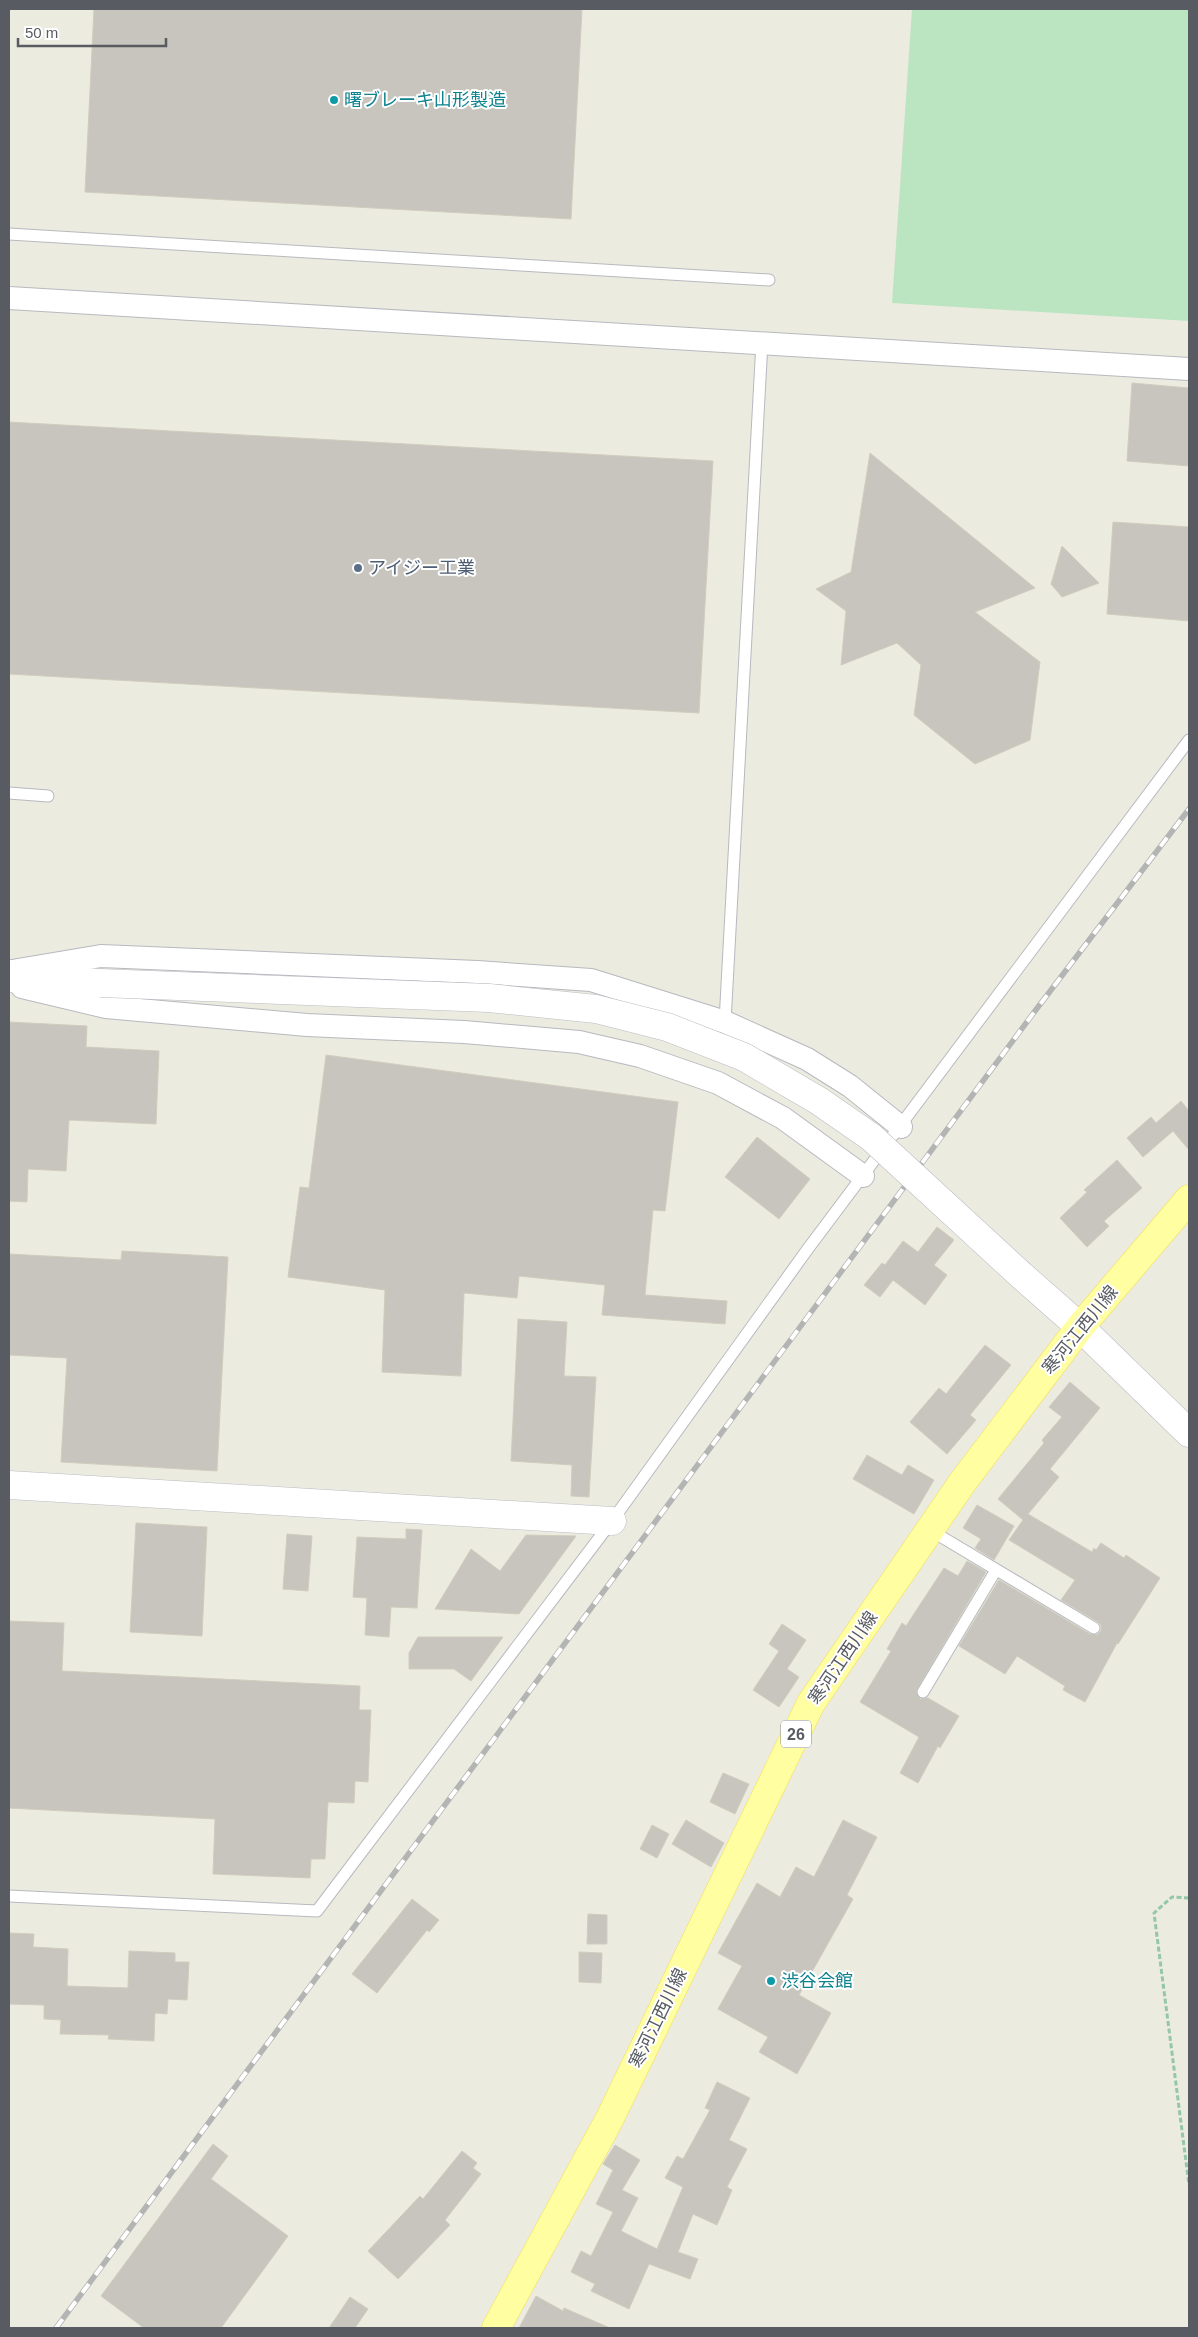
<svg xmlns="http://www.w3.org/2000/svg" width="1198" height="2337" viewBox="0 0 1198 2337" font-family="Helvetica,'Noto Sans JP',sans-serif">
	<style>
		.green { fill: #bbe5c1 }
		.building { fill: #c7c5bd; stroke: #d0cdbe }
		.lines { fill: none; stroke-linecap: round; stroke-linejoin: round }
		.lane-casing { stroke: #b7b9bf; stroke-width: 13 }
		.street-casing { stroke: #b7b9bf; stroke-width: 24 }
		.secondary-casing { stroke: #babcc4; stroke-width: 29 }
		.primary-casing { stroke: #f3de51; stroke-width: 29 }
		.path { stroke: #94c6a9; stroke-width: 3; stroke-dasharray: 5 2.5; stroke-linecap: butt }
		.lane { stroke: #fff; stroke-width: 11 }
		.street { stroke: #fff; stroke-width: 22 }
		.secondary { stroke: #fff; stroke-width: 28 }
		.primary { stroke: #fffea1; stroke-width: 28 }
		.rail-casing { stroke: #b3b4b4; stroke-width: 5.5 }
		.rail { stroke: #fff; stroke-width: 4; stroke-dasharray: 11; stroke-linecap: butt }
		.secondary-bridge-casing { stroke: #babcc4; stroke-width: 29; stroke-linecap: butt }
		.secondary-bridge { stroke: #fff; stroke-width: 28 }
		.culture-dot { fill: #0f9aa8; stroke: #fff; stroke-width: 2 }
		.service-dot { fill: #5c6f8a; stroke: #fff; stroke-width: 2 }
		.labels { text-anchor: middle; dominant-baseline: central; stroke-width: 4; stroke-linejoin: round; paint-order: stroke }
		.shield { fill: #fff; stroke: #8a8c90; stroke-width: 1 }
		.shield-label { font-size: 16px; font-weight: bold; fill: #585b61 }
		.culture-label { font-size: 18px; fill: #0d838f; stroke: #fff; text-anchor: start }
		.service-label { font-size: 18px; fill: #4e5e75; stroke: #fff; text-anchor: start }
		.street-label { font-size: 18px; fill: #585b61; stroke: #fff }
	</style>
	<rect width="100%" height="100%" fill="#ecebdf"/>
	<path class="green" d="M912,9H1189V321L892,303Z"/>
	<g class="building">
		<path d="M94,9H582L571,219L85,192Z"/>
		<path d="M1132,383L1189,388V466L1127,461Z"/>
		<path d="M9,422L713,461L699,713L9,674Z"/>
		<path d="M870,453L1035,588L975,612L1040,662L1030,740L975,764L914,715L921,665L897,643L841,665L846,611L816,589L851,572Z"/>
		<path d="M1113,522L1189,527V621L1107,614Z"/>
		<path d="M1062,546L1099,583L1062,597L1051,584Z"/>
		<path d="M9,1022L87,1026L86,1047L159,1051L156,1124L69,1120L66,1171L28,1169L27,1202L9,1201Z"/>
		<path d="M326,1055L678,1102L665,1211L653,1210L645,1295L727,1301L725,1324L602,1315L605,1285L519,1276L517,1298L464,1293L461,1376L382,1372L385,1290L288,1277L300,1187L309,1188Z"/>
		<path d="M1181,1101L1189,1111V1150L1173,1131L1143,1157L1127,1138L1151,1117L1156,1123Z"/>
		<path d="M757,1137L810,1179L779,1219L725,1177Z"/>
		<path d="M1117,1160L1142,1188L1104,1221L1109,1226L1087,1247L1060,1218L1087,1192L1084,1190Z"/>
		<path d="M937,1227L954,1240L934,1265L947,1275L925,1305L893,1280L880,1297L864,1285L882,1263L885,1265L903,1241L918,1252Z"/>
		<path d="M122,1251L228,1257L217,1471L61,1462L67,1358L9,1355V1254L121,1260Z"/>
		<path d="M518,1319L567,1322L564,1376L596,1377L589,1497L571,1496L572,1465L511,1461Z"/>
		<path d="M985,1345L1011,1365L970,1415L976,1420L947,1454L910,1422L939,1388L946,1394Z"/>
		<path d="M1070,1382L1100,1408L1050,1469L1059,1477L1028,1514L1092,1552L1094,1548L1096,1550L1101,1543L1124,1558L1126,1555L1160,1578L1118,1644L1117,1643L1085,1702L1063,1690L1065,1686L1017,1656L1005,1674L959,1646L999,1580L1090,1634L1097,1635L1101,1631V1625L1098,1622L1061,1600L1075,1580L1009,1540L1023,1520L998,1499L1044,1443L1042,1440L1062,1417L1049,1407Z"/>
		<path d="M867,1455L902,1475L908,1465L934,1480L914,1514L853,1479Z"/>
		<path d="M977,1505L1014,1526L994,1560L975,1548L981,1539L963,1528Z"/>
		<path d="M136,1523L207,1527L202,1636L130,1632Z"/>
		<path d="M406,1529L422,1530L417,1608L391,1607L389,1637L365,1635L367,1598L353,1597L357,1537L406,1539Z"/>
		<path d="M287,1534L312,1536L308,1591L283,1589Z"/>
		<path d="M526,1535L576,1536L519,1614L435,1609L471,1549L500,1571Z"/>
		<path d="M967,1561L986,1572L916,1691L920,1699L928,1698L959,1716L940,1748L938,1746L918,1783L900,1773L919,1737L860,1702L891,1651L887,1649L902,1623L906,1626L944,1568L958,1576Z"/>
		<path d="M9,1621L64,1623L62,1671L360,1686L359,1710H371L368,1782L355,1781L354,1803L328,1802L325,1859H311L310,1878L213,1874L215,1819L9,1808Z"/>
		<path d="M782,1624L806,1640L787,1669L799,1677L779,1707L753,1690L779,1651L769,1644Z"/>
		<path d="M418,1637H503L471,1681L454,1669H409V1653Z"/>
		<path d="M723,1773L749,1784L735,1814L710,1802Z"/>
		<path d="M686,1820L724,1843L711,1867L672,1844Z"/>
		<path d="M843,1820L877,1837L847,1895L853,1899L799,1995L831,2013L797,2074L759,2052L768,2037L718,2009L742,1966L718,1953L757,1883L780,1897L796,1867L814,1877Z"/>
		<path d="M652,1825L669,1834L657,1858L640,1849Z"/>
		<path d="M412,1899L439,1920L429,1932L427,1930L377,1993L352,1974Z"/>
		<path d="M588,1914L607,1915V1944H587Z"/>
		<path d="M9,1933L34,1934L33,1947L68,1949L67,1986L128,1988L129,1951L175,1953V1962H189L187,2000L168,1999L167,2014L155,2013L154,2041L108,2039L109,2035L60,2034L61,2020L44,2019V2005L9,2004Z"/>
		<path d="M579,1952L602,1953L601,1983L579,1982Z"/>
		<path d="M717,2082L750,2098L729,2140L747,2149L727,2187L732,2190L717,2225L693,2214L678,2252L698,2259L690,2279L649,2264L629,2309L591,2291L595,2284L571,2272L581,2251L591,2256L613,2212L596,2204L613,2170L603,2164L615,2145L640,2160L622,2190L638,2198L621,2231L657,2249L683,2187L665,2178L677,2156L683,2159L710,2110L705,2108Z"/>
		<path d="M213,2144L228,2156L211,2179L288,2236L221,2328H144L101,2296Z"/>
		<path d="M462,2151L477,2163L473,2168L481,2174L445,2220L450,2225L398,2279L368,2251L420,2196L423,2199Z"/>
		<path d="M536,2296L563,2311L564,2308L610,2328H519Z"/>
		<path d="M350,2297L368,2309L355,2328H329Z"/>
	</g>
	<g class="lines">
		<defs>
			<g id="lane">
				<path d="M9,234L769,280"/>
				<path d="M9,793L48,796"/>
				<path d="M725,1022L762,342"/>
				<path d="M930,1530L1094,1628"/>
				<path d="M923,1692L996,1570"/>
				<path d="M9,1896L317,1911L612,1521L807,1250L1189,740"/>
			</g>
			<g id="street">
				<path d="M9,298L1189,369"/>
				<path d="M12,971L101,956L477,972L591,980L725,1022L807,1059L850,1086L901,1127"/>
				<path d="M22,987L106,1007L307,1025L464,1032L579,1042L640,1056L718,1083L783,1118L863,1176"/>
			</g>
			<g id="secondary">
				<path d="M9,978L100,983"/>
				<path d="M1021,1275L1080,1327L1189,1433"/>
				<path d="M9,1485L612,1521"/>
			</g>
			<path id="primary" d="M496,2328L609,2120L811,1703L962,1483L1080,1327L1189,1199"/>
		</defs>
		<use href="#lane" class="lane-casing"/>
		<use href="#street" class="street-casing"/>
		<use href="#secondary" class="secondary-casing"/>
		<use href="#primary" class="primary-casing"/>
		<path class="path" d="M1189,1898L1172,1897L1154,1913L1189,2185"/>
		<use href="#lane" class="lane"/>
		<use href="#street" class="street"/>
		<use href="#secondary" class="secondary"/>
		<use href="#primary" class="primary"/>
		<defs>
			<path id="rail" d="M56,2328L1035,1011L1189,809"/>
		</defs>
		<use href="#rail" class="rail-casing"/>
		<use href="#rail" class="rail"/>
		<defs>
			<path id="secondary-bridge" d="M100,983L489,998L596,1009L667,1027L744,1057L819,1101L871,1137L1021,1275"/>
		</defs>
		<use href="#secondary-bridge" class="secondary-bridge-casing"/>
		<use href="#secondary-bridge" class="secondary-bridge"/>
	</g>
	<g class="culture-dot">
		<circle cx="334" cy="100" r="5"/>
		<circle cx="771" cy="1981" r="5"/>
	</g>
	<circle class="service-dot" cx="358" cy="568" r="5"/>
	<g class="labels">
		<rect class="shield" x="781" y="1720.5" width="30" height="27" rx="4"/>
		<g class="shield-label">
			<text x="796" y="1734">26</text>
		</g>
		<g class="culture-label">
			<text x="344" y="100">曙ブレーキ山形製造</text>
			<text x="781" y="1981">渋谷会館</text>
		</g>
		<g class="service-label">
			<text x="368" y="568">アイジー工業</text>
		</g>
		<g class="street-label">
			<text transform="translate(1080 1330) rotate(-51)">寒河江西川線</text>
			<text transform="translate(843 1658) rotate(-56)">寒河江西川線</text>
			<text transform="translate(658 2018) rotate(-64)">寒河江西川線</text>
		</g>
	</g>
	<rect width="1198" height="2337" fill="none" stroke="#585b61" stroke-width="20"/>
	<path d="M18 38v8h148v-8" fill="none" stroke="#585b61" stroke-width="2.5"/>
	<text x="25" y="38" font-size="15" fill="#585b61" stroke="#ffffff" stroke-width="4" paint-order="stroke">50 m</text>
</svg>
